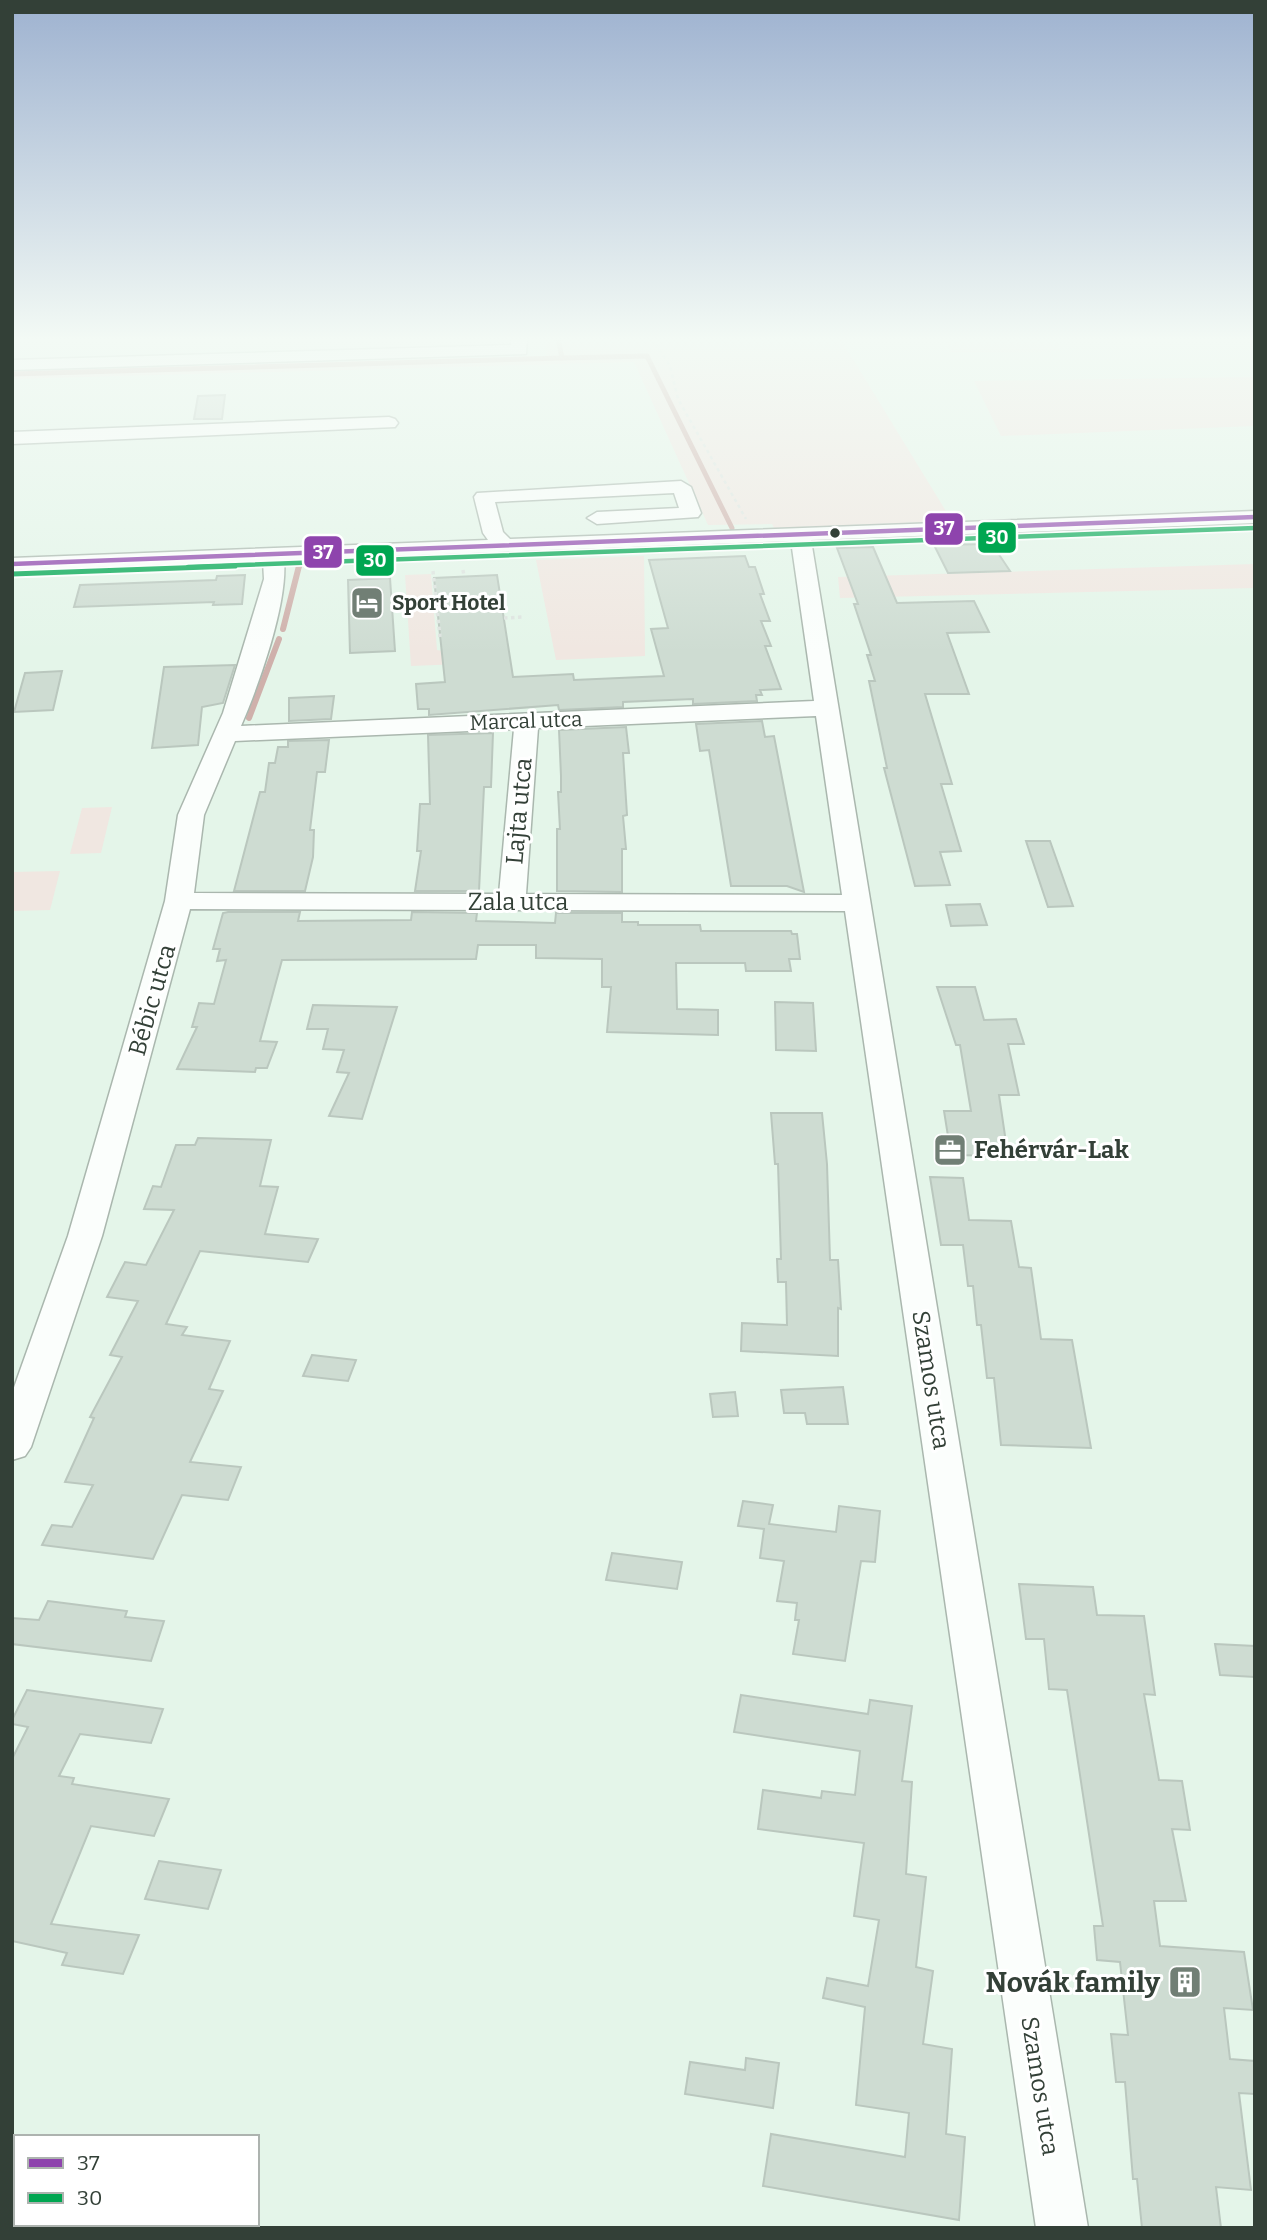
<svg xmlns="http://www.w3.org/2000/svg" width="1267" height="2240" viewBox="0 0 1267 2240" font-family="Bitter,serif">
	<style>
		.green { fill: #f0e7e1 }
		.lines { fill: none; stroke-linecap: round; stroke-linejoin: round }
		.stream-far1 { stroke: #cfb0ab; stroke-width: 5 }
		.stream { stroke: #cfb0ab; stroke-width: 6 }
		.building { fill: #cedcd2; stroke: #bac7be; stroke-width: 2 }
		.minor-casing { stroke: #aab7ae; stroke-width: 3 }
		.path-far1 { stroke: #dee4e0; stroke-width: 2.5; stroke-dasharray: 3.5 3.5; stroke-linecap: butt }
		.path { stroke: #dee4e0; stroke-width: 3.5; stroke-dasharray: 3.5 3.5; stroke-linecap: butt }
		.minor { fill: #fbfefc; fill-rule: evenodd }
		.bus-1-casing { stroke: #fff; stroke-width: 8 }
		.bus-2-far1-casing { stroke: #fff; stroke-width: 8 }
		.bus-2-casing { stroke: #fff; stroke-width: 9 }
		.bus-1 { stroke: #8e44ad; stroke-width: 4.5 }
		.bus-2-far1 { stroke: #00a651; stroke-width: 4.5 }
		.bus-2 { stroke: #00a651; stroke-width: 5 }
		.bus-dot { fill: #334037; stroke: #fff; stroke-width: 2.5 }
		.labels { text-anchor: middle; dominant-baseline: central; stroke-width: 6; stroke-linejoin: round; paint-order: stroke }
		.far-poi-label { font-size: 21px; font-weight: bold; fill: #334037; stroke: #fff; text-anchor: start }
		.far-street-label { font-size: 21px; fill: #334037; stroke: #fff }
		.street-label { font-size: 24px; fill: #334037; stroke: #fff }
		.poi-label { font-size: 24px; font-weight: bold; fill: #334037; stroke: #fff; text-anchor: start }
		.near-poi-label { font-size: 28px; font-weight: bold; fill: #334037; stroke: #fff; text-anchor: end }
		.line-badge { stroke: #fff; stroke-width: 2.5 }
		.badge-label { font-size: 19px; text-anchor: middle; font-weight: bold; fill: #fff }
	</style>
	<rect width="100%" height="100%" fill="#e4f5e9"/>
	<g class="green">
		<path d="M545,338H840L952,521L774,528L772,524L708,525L634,362L12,379V371L547,356Z"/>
		<path d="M945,338H1057L1060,351L951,352Z"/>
		<path d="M1255,377V426L1001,436L974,381Z"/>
		<path d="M644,556L645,656L556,660L536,560Z"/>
		<path d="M1255,564V588L840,598L838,577Z"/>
		<path d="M431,574L437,650L510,662L411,666L405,575Z"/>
		<path d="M112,807L101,853L70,854L82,808Z"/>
		<path d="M60,871L50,910L12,911V872Z"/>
	</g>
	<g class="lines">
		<g class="stream-far1">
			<path d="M558,338L562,358L647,356L732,528"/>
			<path d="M12,374L562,358"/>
			<path d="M820,540L1255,524"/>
			<path d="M693,547L783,544"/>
			<path d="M429,557L672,548"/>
			<path d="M299,567L300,562L400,558"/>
		</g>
		<g class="stream">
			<path d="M283,629L299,566"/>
			<path d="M249,718L279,639"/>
		</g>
	</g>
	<g class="building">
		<path d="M225,395L222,419H194L198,396Z"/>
		<path d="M992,544L1010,571L948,573L934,545Z"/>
		<path d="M873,547L897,603L974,601L989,632L947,633L969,694H925L952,784H941L961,851L940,852L950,885L915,886L884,768H887L869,681H875L867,655H871L854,604H858L837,548Z"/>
		<path d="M745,556L749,567H755L764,594H760L770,621H761L771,646H765L781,689L760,690L762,695H756L757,701L693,704V699L623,702V707L559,710L558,705L429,715V709H418L416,684L445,682L434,578L497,575L513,677L573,674L574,680L664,676L651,629L668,628L649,560Z"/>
		<path d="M245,575L242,604L213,605L214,602L74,607L80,585L216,580L217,576Z"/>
		<path d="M390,578L395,651L350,653L348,580Z"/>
		<path d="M235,665L223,703L202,707L198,745L152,748L164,667Z"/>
		<path d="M62,671L53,710L14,712L25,673Z"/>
		<path d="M334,696L331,719L289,721V698Z"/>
		<path d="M762,721L765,737L774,736L804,892L787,886H731L709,750L700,751L696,724Z"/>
		<path d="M626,727L629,753H623L627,815L623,816L626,849H622V892L557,891V829H560L558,792H561V776L559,730Z"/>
		<path d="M493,733L491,787H484L479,891H415L421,851H417L420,804H430L428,735Z"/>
		<path d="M329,740L325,772H317L310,830H314L313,857L305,891H234L260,792H265L269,763H275L278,747H288V741Z"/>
		<path d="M1026,841H1050L1073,906L1048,907Z"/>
		<path d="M980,904L987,925L951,926L946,905Z"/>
		<path d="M228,912H300L298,921L411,920L412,912L477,913L476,921L555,923L556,913H622V922H638V925H700L701,931H791L792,934H797L800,959H789L791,971H746L745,963H676L677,1009L718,1010V1035L607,1032L611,987H602V959L536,958V945H478L476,959L282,960L260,1041L277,1042L267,1068H256L255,1072L177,1069L197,1027H192L199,1003L214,1004L226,960L217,961L220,949H213L223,913Z"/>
		<path d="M937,987H975L984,1020L1016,1019L1024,1044H1008L1019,1095H999L1008,1156L951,1155L944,1111H971L960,1045H956Z"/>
		<path d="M775,1002L813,1003L816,1051L776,1050Z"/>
		<path d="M313,1005L397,1007L362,1119L329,1116L349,1073L337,1072L344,1050L323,1049L328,1029H307Z"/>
		<path d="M771,1113H822L827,1164L830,1260H838L841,1309L838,1308V1356L741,1351L742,1323L787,1325L786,1282H778L777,1259H781L778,1164H775Z"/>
		<path d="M198,1138L271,1140L260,1186L278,1187L265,1234L318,1239L308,1262L200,1251L166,1324L187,1327L182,1335L230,1341L209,1389L223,1391L190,1462L241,1467L228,1500L182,1495L153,1559L42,1545L52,1525L72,1527L93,1485L65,1482L94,1418L90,1417L122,1357L110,1355L138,1301L107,1297L125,1262L146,1265L174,1210L144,1209L153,1186L161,1187L176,1145H195Z"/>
		<path d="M930,1177L963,1178L969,1220L1011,1221L1019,1267L1031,1268L1041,1339L1072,1340L1091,1448L1001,1445L994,1378H987L981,1325H977L973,1286H968L963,1245H941Z"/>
		<path d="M312,1355L356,1360L348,1381L303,1376Z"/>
		<path d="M843,1387L848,1424H807L805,1413H784L781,1390Z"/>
		<path d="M735,1392L738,1416L713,1417L710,1394Z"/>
		<path d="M743,1501L773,1505L769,1524L836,1532L839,1506L880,1511L875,1562L861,1561L845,1661L793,1654L799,1620H795L797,1603L777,1601L784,1561L760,1558L764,1529L738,1526Z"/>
		<path d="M612,1553L682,1562L677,1589L606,1580Z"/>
		<path d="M1019,1584L1093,1587L1097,1615L1144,1616L1155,1695L1144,1694L1159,1780L1182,1781L1190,1830L1172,1829L1186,1901H1154L1160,1946L1244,1952L1253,2010L1224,2008L1230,2059L1255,2061V2094L1239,2093L1251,2190L1216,2187L1221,2228H1142L1137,2179H1133L1125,2082H1116L1111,2034L1128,2035L1120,1962L1097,1960L1094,1926H1103L1067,1690L1049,1689L1044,1639H1026Z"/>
		<path d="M48,1601L127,1611L125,1617L164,1621L151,1661L12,1644V1618L39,1620Z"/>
		<path d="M1215,1644L1255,1646V1677L1220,1675Z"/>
		<path d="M27,1690L163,1709L151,1743L80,1734L59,1776L74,1778L72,1784L169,1799L154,1836L91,1826L51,1924L139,1935L123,1974L62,1965L67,1953L12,1941V1759L28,1727L12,1724V1720Z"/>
		<path d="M741,1695L868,1714L870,1700L912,1706L902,1781L912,1782L906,1874L926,1877L916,1967L933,1971L923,2044L952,2049L946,2134L965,2137L959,2220L763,2186L771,2134L905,2157L909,2113L856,2105L865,2007L823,1998L827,1978L868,1986L879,1920L854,1916L864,1843L758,1829L763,1790L821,1798L822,1791L855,1795L860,1751L734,1732Z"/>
		<path d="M159,1861L221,1870L208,1909L145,1899Z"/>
		<path d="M746,2058L779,2063L773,2108L685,2094L690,2062L745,2070Z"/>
	</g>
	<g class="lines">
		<defs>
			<g id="minor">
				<path d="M511,338H527L526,354L12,370V360L511,345Z"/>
				<path d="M389,417L395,419L398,423L395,427L12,444V432Z"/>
				<path d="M681,481L691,487L701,513L698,517L597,524L587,518L597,512L679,508L674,493L495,502L503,532L510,539L1255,511V523L811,540L1088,2228H1036L845,911L190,909L102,1236L31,1447L25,1456L12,1460V1393L68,1236L165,901L178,815L223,713L264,579L263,561L12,570V558L488,540L483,533L474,497L477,493ZM791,541L814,701L241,726C259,685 288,603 284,560ZM816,716L842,895L526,894L538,728ZM514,729L499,894L194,893L204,815L235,741Z"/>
			</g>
		</defs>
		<use href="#minor" class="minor-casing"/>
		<path class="path-far1" d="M652,338L670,366L678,399L746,519"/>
		<g class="path">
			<path d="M463,570L464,576"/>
			<path d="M433,571L440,637"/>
			<path d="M504,618L523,617"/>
		</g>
		<use href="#minor" class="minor"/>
		<defs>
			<path id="bus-1" d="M12,564L1255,517"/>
			<path id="bus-2-far1" d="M188,567L1255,528"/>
			<path id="bus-2" d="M12,574L235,566"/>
		</defs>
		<use href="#bus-1" class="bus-1-casing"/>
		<use href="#bus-2-far1" class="bus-2-far1-casing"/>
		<use href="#bus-2" class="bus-2-casing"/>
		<use href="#bus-1" class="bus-1"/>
		<use href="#bus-2-far1" class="bus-2-far1"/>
		<use href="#bus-2" class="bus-2"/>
	</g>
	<linearGradient id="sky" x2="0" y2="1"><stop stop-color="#9eb2d0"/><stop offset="0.52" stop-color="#f3faf5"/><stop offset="1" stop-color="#f3faf5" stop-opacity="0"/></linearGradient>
	<rect width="1267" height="652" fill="url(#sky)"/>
	<defs>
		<symbol id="hotel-square" viewBox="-11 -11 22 22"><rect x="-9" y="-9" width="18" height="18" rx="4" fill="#717f75" stroke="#fff"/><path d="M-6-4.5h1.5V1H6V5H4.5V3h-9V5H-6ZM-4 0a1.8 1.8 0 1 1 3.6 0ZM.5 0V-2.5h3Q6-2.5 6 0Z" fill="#fff"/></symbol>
		<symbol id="office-square" viewBox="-11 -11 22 22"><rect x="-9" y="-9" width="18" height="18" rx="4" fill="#717f75" stroke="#fff"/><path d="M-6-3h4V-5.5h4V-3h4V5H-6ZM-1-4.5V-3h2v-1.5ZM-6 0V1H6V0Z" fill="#fff"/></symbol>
		<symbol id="building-square" viewBox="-11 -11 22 22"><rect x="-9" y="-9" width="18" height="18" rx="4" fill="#717f75" stroke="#fff"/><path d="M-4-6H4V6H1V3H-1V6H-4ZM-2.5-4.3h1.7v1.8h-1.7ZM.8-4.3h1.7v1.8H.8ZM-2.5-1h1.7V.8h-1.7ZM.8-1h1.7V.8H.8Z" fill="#fff"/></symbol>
	</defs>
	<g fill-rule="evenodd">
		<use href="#hotel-square" x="348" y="584" width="38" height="38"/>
		<use href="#office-square" x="931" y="1131" width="38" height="38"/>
		<use href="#building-square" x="1166" y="1963" width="38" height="38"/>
	</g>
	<circle class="bus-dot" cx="835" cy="533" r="6"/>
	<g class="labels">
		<g class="far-poi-label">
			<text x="392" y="603">Sport Hotel</text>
		</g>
		<g class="far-street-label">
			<text transform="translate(526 721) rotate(-2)">Marcal utca</text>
		</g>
		<g class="street-label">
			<text transform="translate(519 811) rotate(-85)">Lajta utca</text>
			<text x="518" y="902">Zala utca</text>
			<text transform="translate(152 1000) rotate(-74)">Bébic utca</text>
			<text transform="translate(931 1380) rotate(81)">Szamos utca</text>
			<text transform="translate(1040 2086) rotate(81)">Szamos utca</text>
		</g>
		<g class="poi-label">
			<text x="974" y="1150">Fehérvár-Lak</text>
		</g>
		<g class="near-poi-label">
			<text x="1160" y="1982">Novák family</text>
		</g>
	</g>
	<g class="line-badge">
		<rect x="924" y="512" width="40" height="34" rx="7" fill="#8e44ad"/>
		<rect x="977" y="521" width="40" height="33" rx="7" fill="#00a651"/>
		<rect x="303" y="535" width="40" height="34" rx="7" fill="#8e44ad"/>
		<rect x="355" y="544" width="40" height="33" rx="7" fill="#00a651"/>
	</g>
	<g class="badge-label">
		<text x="944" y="535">37</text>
		<text x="997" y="544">30</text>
		<text x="323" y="559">37</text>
		<text x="375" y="567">30</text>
	</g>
	<rect width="1267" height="2240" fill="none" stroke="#334037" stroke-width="28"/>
	<rect x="14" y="2135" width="245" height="91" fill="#ffffff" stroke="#adb3af" stroke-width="2"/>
	<rect x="28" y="2158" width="35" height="10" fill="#8e44ad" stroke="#adb3af" stroke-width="2"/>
	<text x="77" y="2170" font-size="21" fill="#334037">37</text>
	<rect x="28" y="2193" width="35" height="10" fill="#00a651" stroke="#adb3af" stroke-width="2"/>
	<text x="77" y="2205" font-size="21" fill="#334037">30</text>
</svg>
